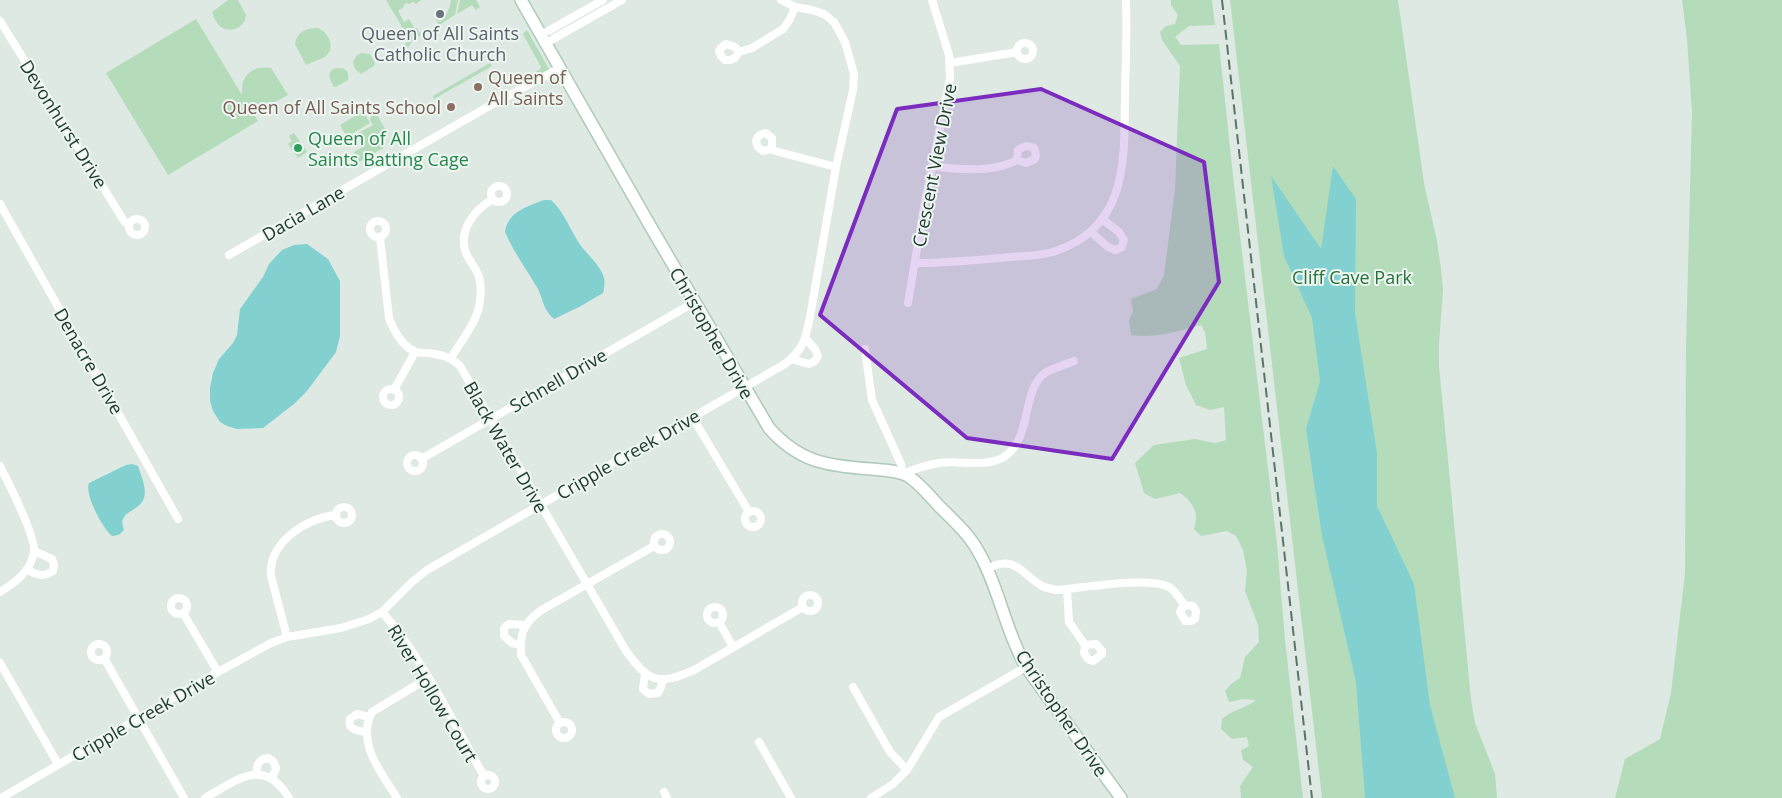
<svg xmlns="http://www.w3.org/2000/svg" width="1782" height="798" viewBox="0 0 1782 798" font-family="'Open Sans',sans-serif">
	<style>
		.green { fill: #b5dcba }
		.water { fill: #83d0d1 }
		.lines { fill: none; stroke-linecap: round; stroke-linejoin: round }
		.secondary-casing { stroke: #b0c9bd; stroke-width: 14 }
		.street { stroke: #fff; stroke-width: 8 }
		.secondary { stroke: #fff; stroke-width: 11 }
		.rail { stroke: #597569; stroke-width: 2; stroke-dasharray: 10 5; stroke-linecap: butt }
		.marked { fill: #7b2cbf; fill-opacity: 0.2; stroke: #7b2cbf; stroke-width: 4; stroke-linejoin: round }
		.worship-dot { fill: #6b7280; stroke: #edf6f1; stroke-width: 2 }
		.education-dot { fill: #8d6e63; stroke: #edf6f1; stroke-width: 2 }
		.leisure-dot { fill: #2e9e5b; stroke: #edf6f1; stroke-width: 2 }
		.labels { text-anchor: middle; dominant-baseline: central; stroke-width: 4; stroke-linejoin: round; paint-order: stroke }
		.worship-label { font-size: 18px; fill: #5b616d; stroke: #edf6f1 }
		.education-label { font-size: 18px; fill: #785e54; stroke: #edf6f1; text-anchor: start }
		.street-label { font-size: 18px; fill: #1f392e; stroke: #edf6f1 }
		.leisure-label { font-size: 18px; fill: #27864d; stroke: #edf6f1; text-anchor: start }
		.park-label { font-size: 18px; fill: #28703a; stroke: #edf6f1 }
	</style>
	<rect width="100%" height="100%" fill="#dde9e2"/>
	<g class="green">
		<path d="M228,0H238L246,15C245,27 231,34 221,27C216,23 214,17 212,12Z"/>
		<path d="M386,0H421L416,4L413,2L409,4L407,3L403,5L404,7L398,11L404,22L409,19L415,29L417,28L421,35L411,42L408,48L405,44L410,40Z"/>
		<path d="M451,0H458L455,15L439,25L436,19H437L440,22C446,16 450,9 451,0Z"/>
		<path d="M460,0H476L480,7L476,10L472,5L457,14Z"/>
		<path d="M1171,0H1212L1215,25L1189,26L1175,37L1181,45L1219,44L1234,185L1277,544L1285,640L1303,798H1241L1240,786L1253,767L1243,760L1241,750L1249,746L1247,737L1232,739L1221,729L1222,719C1232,710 1246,708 1256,700L1243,699L1229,702L1225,691L1231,684L1240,678L1245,657L1259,642L1258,625L1245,591L1247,571L1243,550L1236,536L1227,531L1201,536L1194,529C1199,512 1194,503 1180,493L1155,499L1144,493L1135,463L1154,445L1195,439L1215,443L1226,440L1224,407L1210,410L1196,405L1186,385L1179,358L1207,349L1205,332L1201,325C1179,331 1154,339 1131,335L1129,320L1133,311L1131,299L1157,289L1164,275L1175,189L1180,66L1162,40L1160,32L1166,26L1175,24L1178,15L1171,5Z"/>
		<path d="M1230,0H1398L1424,183L1437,241L1441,269L1443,290L1439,344V366L1471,699L1475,723L1495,774L1497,798H1322Z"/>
		<path d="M1682,0H1782V798H1615L1625,759L1660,739L1671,693L1685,573L1686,347L1692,112L1687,39Z"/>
		<path d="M196,19L242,95C242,92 242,86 243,82C247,70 259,66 271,68L288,95L259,111L250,108L258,121L168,175L106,73Z"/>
		<path d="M318,28C328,33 332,41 330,51L325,57L306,65L295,44C297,31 307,28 318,28Z"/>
		<path d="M527,30L549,69V71L524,85L522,81L540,69L541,67L523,34Z"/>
		<path d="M362,53L370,54L375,63L374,66L361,74L355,69L353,62L357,55Z"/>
		<path d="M490,63L492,66L434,99L433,96Z"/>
		<path d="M340,68C347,68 349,74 348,80L336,87H334C328,77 326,68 340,68Z"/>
		<path d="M363,111L370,123L347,137L340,125Z"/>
		<path d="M372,114L377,115L388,134L380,139L383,148L359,162L354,152L366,145L363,144L358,133L373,125L370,120Z"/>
		<path d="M294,133L307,152L298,158L288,144L292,141L289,136Z"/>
	</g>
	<g class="water">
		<path d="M1333,166L1356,199L1355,313L1377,453V506L1414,584L1430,705L1455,798H1365L1356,682L1322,536L1306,429L1320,381L1312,318L1284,256L1271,176L1321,249Z"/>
		<path d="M544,200H551C564,212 570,229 579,243C587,255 600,264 604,278C605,283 604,290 603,293L581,306L554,319C544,311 543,300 538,289C527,270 514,253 505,232C508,211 527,207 544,200Z"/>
		<path d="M307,244L328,259L340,281V336L336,352L307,391L294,404L263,428L237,429L227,426L220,422L213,411L210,401V388L213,373L219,359L233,343L237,335L240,309L263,277L269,264L282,250L294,245Z"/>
		<path d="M132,464L138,466C141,476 147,488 144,498C140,512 116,511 124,529C121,535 118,535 112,536C103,529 84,494 89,483L126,465Z"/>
	</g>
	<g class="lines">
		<defs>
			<path id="secondary" d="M521,0L652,229L769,428C799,462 827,466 871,469C882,470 897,470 908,476C919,483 929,495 938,505C952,519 968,533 978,551C999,587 1005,630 1026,667L1121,798"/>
		</defs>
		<use href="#secondary" class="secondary-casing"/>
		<g class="street">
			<path d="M0,21L124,221L129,226"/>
			<path d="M541,35L603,0"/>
			<circle cx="1025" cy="51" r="8"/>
			<path d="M546,43L622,0"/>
			<path d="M739,52L735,47L726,44L722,47L719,51L721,56L725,60H730L735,58L739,52L752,48L783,29L790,19L795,7"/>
			<path d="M950,63L1017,52"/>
			<path d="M772,149L763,151C753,145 754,135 766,133L772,138V149L775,151L836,167"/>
			<path d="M933,166C959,170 993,173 1017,160L1026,163L1035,159L1036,155L1034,148C1027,145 1024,146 1018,150L1017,160"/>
			<circle cx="499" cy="194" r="8"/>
			<path d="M0,204L178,519"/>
			<circle cx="137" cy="227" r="8"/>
			<circle cx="378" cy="229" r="8"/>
			<path d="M1091,232L1108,247L1115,250L1122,247L1124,240L1119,232L1102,219"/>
			<path d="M380,238L389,318C394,331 403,347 416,352C419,353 424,353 428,353C442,355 449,356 460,366L626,651C649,682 658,686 694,670L803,607"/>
			<path d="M229,255L491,105L560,68"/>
			<path d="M916,263C948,263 979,260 1011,257C1025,256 1042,256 1056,251C1130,226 1124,156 1125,91C1126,61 1127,30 1126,0"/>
			<path d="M908,303L925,201L950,78L949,55L932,0"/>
			<path d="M865,349L872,400L901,464L903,474C914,469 927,465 939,463C960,460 985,468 1004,457C1033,438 1021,390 1045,373C1053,368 1065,365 1074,361"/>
			<path d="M451,358C461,341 479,320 480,300C481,293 481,283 479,277C476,267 467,259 465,250C459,228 476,209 493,199"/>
			<path d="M791,359L809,364L815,361L818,356L815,349L806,339"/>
			<circle cx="391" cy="397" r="8"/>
			<path d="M394,390L415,352"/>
			<path d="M693,418L749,512"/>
			<circle cx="415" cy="463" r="8"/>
			<path d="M421,459L695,302"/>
			<path d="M0,466C8,482 36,536 34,552C31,571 15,583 0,592"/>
			<circle cx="344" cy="515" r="8"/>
			<circle cx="753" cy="519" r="8"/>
			<path d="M335,515C306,519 268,542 271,576L287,637L341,628L369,619L382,612L412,582L427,570L785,364C804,349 805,340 810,317L836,167L853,90L854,74L845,42L834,22L824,14L812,10L795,7L781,0"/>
			<circle cx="662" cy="542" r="8"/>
			<path d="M987,569C1016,553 1021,575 1044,587C1048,588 1052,589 1056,590C1082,588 1148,576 1169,587C1176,591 1180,599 1184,605L1180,612L1185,621H1191L1195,619L1196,611L1193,606L1184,605"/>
			<path d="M27,570C38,575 42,578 53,571L54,565L52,559L34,551"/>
			<path d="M1067,589L1069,622L1085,645L1096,644L1102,651V654L1093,661L1088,659L1084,653L1085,645"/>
			<circle cx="810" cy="603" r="8"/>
			<circle cx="179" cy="606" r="8"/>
			<circle cx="715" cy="615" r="8"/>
			<path d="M382,612C424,660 452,721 484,776"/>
			<path d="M183,613L218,672"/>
			<path d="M719,622L733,647"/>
			<circle cx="99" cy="652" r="8"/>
			<path d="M520,645L512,643L504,636V628L509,624L525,625"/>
			<path d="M104,658L184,798"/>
			<path d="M0,663L58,764"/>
			<path d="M645,674L643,689L649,694L658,693L661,687L663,680"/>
			<path d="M853,687L890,752L907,770"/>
			<circle cx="564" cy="730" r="8"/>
			<path d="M560,723L521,655C520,633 523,624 540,611L654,546"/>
			<path d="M366,732C357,731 347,729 350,719L357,714L369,717"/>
			<path d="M759,742L791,798"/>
			<path d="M256,774C257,766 258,759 268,758L273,761L276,768L272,779"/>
			<circle cx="488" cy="782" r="7"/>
			<path d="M664,792L667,798"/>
			<path d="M1,798L218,672L271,643L287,637"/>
			<path d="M205,798C237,780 264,756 289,798"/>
			<path d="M397,798C381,772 356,743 372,712L428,678"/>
			<path d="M871,798L893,784L907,770L939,717L1026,667"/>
		</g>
		<use href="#secondary" class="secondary"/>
		<path class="rail" d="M1222,0L1312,798"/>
	</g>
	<path class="marked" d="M1041,89L1204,162L1219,282L1112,459L967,438L820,315L897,109Z"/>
	<circle class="worship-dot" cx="440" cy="14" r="5"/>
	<g class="education-dot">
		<circle cx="478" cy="87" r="5"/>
		<circle cx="451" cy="107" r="5"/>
	</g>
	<circle class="leisure-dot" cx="298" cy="148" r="5"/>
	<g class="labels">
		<g class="worship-label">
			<text x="440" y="33">Queen of All Saints<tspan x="440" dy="21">Catholic Church</tspan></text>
		</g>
		<g class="education-label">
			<text x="488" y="77">Queen of<tspan x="488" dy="21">All Saints</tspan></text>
			<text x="441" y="107" text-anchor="end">Queen of All Saints School</text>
		</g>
		<g class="street-label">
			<text transform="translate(64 124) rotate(58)">Devonhurst Drive</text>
			<text transform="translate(934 165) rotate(-79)">Crescent View Drive</text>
			<text transform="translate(303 213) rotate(-30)">Dacia Lane</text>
			<text transform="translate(712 333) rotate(60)">Christopher Drive</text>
			<text transform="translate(89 361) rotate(60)">Denacre Drive</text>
			<text transform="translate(558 380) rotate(-30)">Schnell Drive</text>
			<text transform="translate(506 447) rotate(60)">Black Water Drive</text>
			<text transform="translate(628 454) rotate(-30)">Cripple Creek Drive</text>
			<text transform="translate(433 693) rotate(59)">River Hollow Court</text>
			<text transform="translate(1062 713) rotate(56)">Christopher Drive</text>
			<text transform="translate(143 716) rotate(-30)">Cripple Creek Drive</text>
		</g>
		<g class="leisure-label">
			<text x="308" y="138">Queen of All<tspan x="308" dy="21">Saints Batting Cage</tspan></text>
		</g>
		<g class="park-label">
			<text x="1352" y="277">Cliff Cave Park</text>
		</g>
	</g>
</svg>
